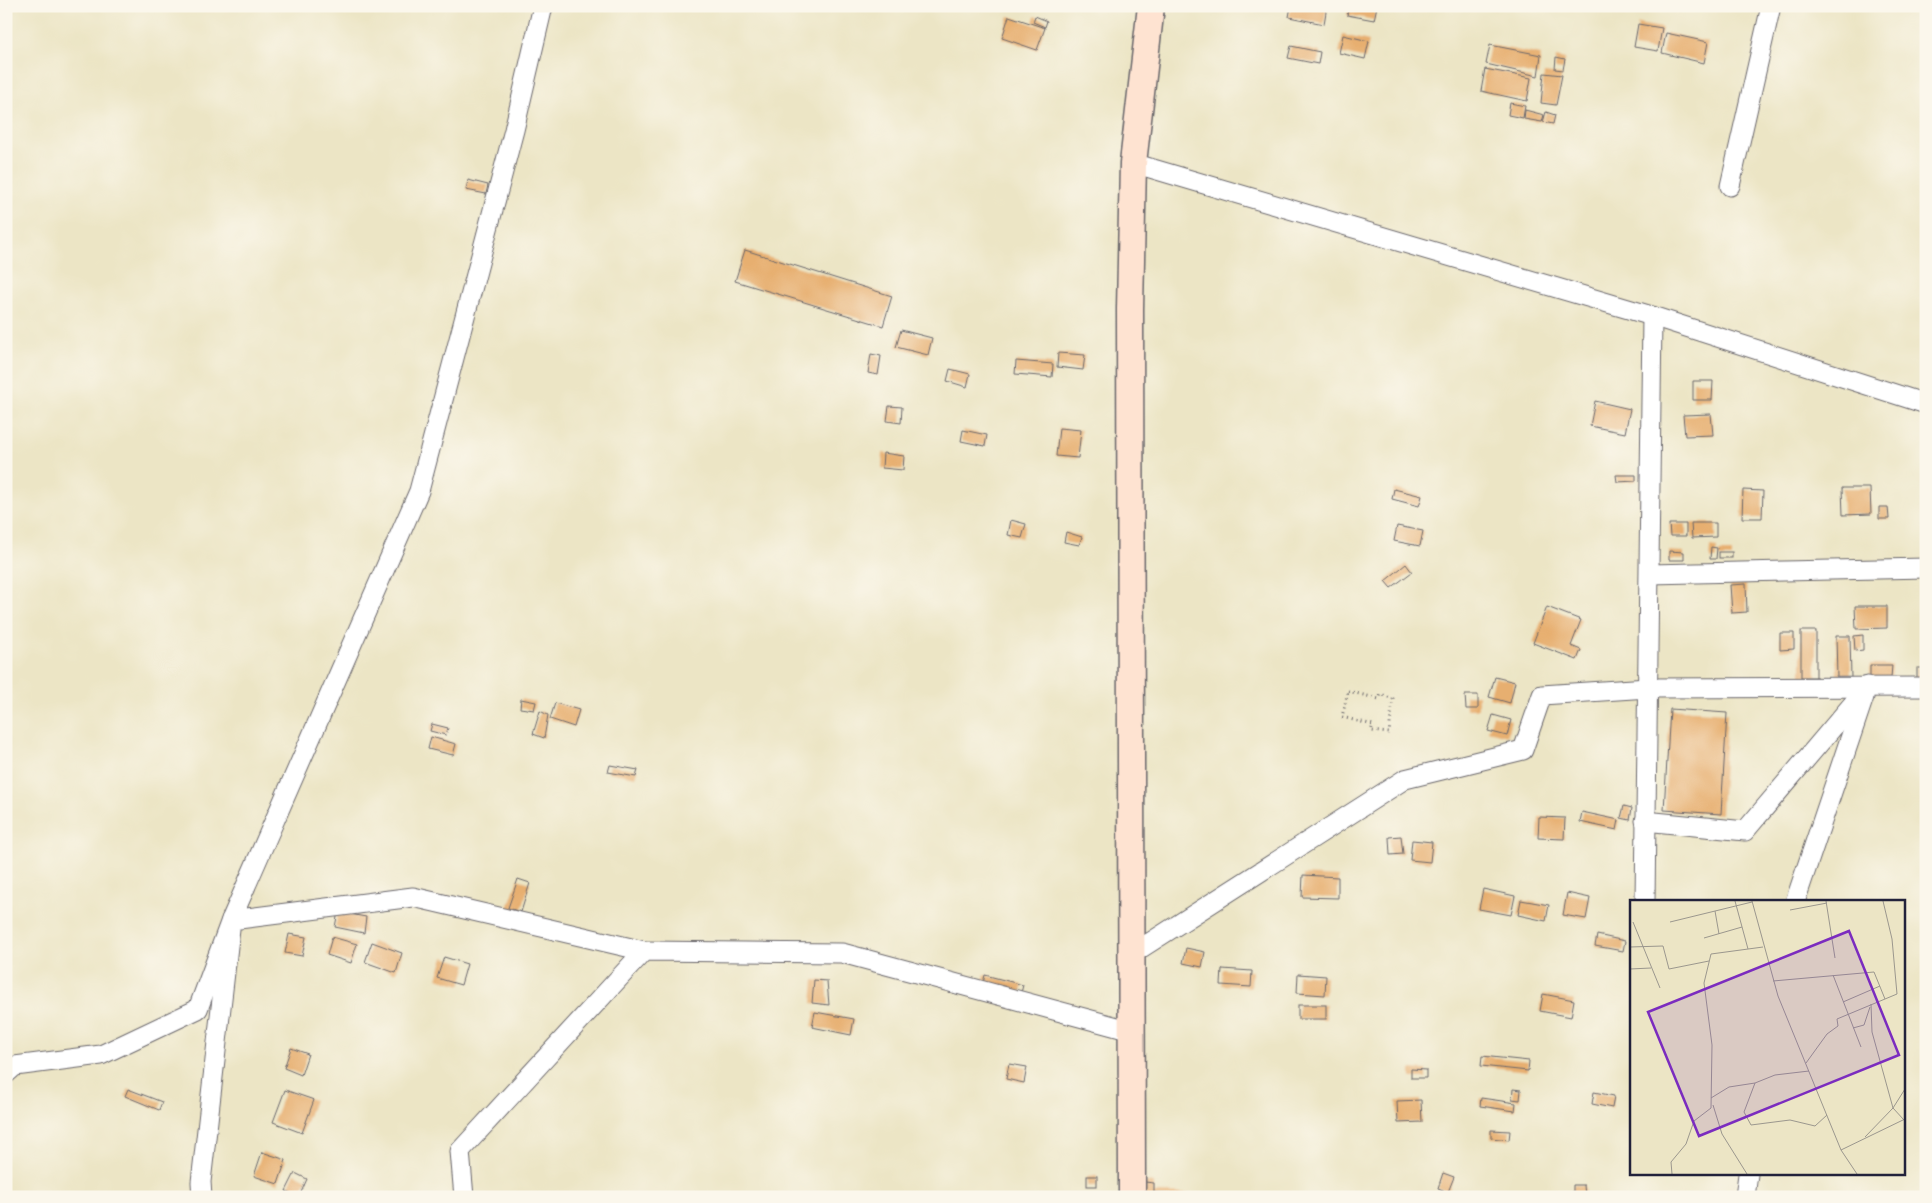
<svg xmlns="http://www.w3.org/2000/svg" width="1932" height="1203" viewBox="0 0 1932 1203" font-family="Cardo,serif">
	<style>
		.building { fill: #e7af70 }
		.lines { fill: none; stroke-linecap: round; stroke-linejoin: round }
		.street-casing { stroke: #69666b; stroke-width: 21 }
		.secondary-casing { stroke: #69666b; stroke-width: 29 }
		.path { stroke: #69666b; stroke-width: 3; stroke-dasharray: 1 4; stroke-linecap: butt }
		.street { stroke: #fff; stroke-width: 19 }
		.secondary { stroke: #fee3d1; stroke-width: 26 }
		.inset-road { fill: none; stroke: #9b978e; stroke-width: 1 }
		.view { fill: #7b2cbf; fill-opacity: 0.15; stroke: #7b2cbf; stroke-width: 2.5 }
		.inset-edge { fill: none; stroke: #22223b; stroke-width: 2.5 }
	</style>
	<rect width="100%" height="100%" fill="#fbf7ec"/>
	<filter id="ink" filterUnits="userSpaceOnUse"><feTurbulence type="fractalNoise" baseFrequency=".02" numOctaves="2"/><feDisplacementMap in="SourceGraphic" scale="10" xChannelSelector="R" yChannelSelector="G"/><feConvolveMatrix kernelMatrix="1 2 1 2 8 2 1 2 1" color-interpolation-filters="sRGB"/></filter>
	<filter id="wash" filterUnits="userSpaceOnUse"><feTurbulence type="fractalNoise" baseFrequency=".0096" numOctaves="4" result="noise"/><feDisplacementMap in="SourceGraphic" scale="20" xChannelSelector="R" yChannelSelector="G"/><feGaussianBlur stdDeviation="1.12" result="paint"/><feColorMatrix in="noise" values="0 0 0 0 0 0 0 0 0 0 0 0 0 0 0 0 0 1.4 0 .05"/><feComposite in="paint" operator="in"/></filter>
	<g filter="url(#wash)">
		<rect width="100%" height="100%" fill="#ece5c5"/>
		<g id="blocks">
			<g class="building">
				<path d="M1291,6H1327L1324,24L1289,17Z"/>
				<path d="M1349,6H1377L1374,20L1347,15Z"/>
				<path d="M1009,16L1045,28L1037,50L1002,38Z"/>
				<path d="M1035,16L1047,21L1045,27L1033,22Z"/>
				<path d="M1638,24L1662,28L1658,51L1634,47Z"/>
				<path d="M1666,33L1708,42L1704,63L1662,53Z"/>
				<path d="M1343,35L1369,41L1365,59L1339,53Z"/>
				<path d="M1490,45L1541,55L1538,76L1486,64Z"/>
				<path d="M1291,46L1320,52L1318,64L1288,58Z"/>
				<path d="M1556,57L1565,59L1563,70L1555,69Z"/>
				<path d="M1485,69L1531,78L1527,101L1481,91Z"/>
				<path d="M1544,73L1562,75L1556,105L1541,103Z"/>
				<path d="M1510,103L1525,106L1523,118L1508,115Z"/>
				<path d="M1525,110L1544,115L1542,122L1524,119Z"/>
				<path d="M1546,112L1555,115L1553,124L1543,122Z"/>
				<path d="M468,180L488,185L486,194L466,190Z"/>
				<path d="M745,250L892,296L883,326L735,281Z"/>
				<path d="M901,330L932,338L928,355L896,347Z"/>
				<path d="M1058,353L1085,355L1083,370L1057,367Z"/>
				<path d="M871,354L881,356L878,375L868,373Z"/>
				<path d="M1016,361L1053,364L1052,377L1015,374Z"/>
				<path d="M950,369L970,374L967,387L947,381Z"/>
				<path d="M1693,381H1713L1712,400H1693Z"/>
				<path d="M1595,401L1630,409L1625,433L1590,426Z"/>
				<path d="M889,406L902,407L901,423L887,421Z"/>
				<path d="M1711,414L1713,435L1685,436L1683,415Z"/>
				<path d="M1059,428L1081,430L1078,458L1056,456Z"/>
				<path d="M963,430L987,435L985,446L961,441Z"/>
				<path d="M883,453L904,456L903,470L882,468Z"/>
				<path d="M1616,475H1636V481L1617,482Z"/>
				<path d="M1842,488H1870L1871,514L1843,515Z"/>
				<path d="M1394,489L1422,496L1419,506L1392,499Z"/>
				<path d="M1743,490L1763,491L1762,518H1742Z"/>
				<path d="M1879,507H1888L1889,519H1879Z"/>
				<path d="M1011,520L1026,524L1022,538L1008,535Z"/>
				<path d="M1691,523H1716V537L1692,538Z"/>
				<path d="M1669,524H1686V536H1670Z"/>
				<path d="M1397,526L1423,531L1420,546L1394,541Z"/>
				<path d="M1066,532L1082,537L1079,545L1064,542Z"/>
				<path d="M1711,547L1717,548L1716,559H1710Z"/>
				<path d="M1669,551L1684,552V560H1669Z"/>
				<rect x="1719" y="552" width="13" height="6"/>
				<path d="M1406,564L1412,572L1391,588L1385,581Z"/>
				<path d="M1746,584L1747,612L1732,613L1730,585Z"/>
				<path d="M1855,606H1887V628L1856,629Z"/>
				<path d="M1547,607L1581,620L1571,646L1581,650L1577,660L1533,643Z"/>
				<rect x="1801" y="631" width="15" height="46"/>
				<path d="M1780,633H1794V649L1780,650Z"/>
				<path d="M1863,635V650L1855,651L1854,636Z"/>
				<path d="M1836,636H1850L1851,678H1837Z"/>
				<path d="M1870,665H1892L1891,678H1870Z"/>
				<rect x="1917" y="668" width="9" height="10"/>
				<path d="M1495,677L1515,682L1510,703L1489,697Z"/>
				<path d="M1465,695H1478V709H1466Z"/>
				<path d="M521,699L536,702L534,710L520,708Z"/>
				<path d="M555,703L579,710L574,727L550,719Z"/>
				<path d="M1670,709L1727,713L1721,814L1664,810Z"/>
				<path d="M540,711L548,715L544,738L533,734Z"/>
				<path d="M1493,715L1511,720L1507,736L1488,731Z"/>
				<path d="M432,724L448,728L446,735L430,731Z"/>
				<path d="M431,737L456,744L453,755L428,749Z"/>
				<path d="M610,765L638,770L636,777L608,772Z"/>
				<path d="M1624,806L1632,808L1630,820L1621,818Z"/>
				<path d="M1582,812L1619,820L1617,830L1580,822Z"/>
				<path d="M1539,817L1565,818L1564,839L1538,838Z"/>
				<path d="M1401,836L1403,854L1390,855L1389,837Z"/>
				<path d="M1412,840L1432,842L1430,862L1410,860Z"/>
				<path d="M1303,875L1338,877V898L1302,897Z"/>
				<path d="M518,879L530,883L521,912L508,908Z"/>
				<path d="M1483,889L1515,896L1511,915L1479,909Z"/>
				<path d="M1567,893L1590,898L1586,919L1563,915Z"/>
				<path d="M1521,900L1549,905L1546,921L1518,915Z"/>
				<path d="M338,912L366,917L364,933L335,927Z"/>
				<path d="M289,934L306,937L302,956L285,953Z"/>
				<path d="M1597,935L1625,941L1623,951L1595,946Z"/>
				<path d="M332,937L357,944L351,963L327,955Z"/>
				<path d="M372,942L402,953L396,973L365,962Z"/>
				<path d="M1186,948L1205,952L1202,967L1183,963Z"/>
				<path d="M444,957L467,964L461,985L437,978Z"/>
				<path d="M1222,969L1252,971L1251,987L1221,985Z"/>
				<path d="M1298,974L1326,976L1325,995L1297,993Z"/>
				<path d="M985,975L1023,985L1020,997L982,987Z"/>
				<path d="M814,980L827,981L829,1005L812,1003Z"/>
				<path d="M1543,994L1574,1000L1571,1017L1540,1011Z"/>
				<rect x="1298" y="1005" width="28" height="14"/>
				<path d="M815,1012L854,1019L851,1035L812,1027Z"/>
				<path d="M291,1048L308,1054L301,1075L284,1068Z"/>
				<path d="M1482,1056L1529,1061L1528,1071L1481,1066Z"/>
				<path d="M1009,1064L1027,1067L1024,1083L1006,1079Z"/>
				<path d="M1411,1069L1426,1070V1078H1411Z"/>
				<path d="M128,1089L162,1102L159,1110L125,1096Z"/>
				<path d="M1513,1089L1521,1090L1520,1100L1512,1099Z"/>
				<path d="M285,1090L314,1100L302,1133L273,1122Z"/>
				<path d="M1594,1092L1614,1096L1612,1108L1592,1104Z"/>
				<path d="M1481,1098L1516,1103L1515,1111L1480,1106Z"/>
				<path d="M1421,1100L1422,1122L1398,1123L1397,1101Z"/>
				<path d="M1491,1130L1510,1131L1509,1140L1491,1138Z"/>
				<path d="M262,1152L286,1160L278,1184L254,1176Z"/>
				<path d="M295,1173L307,1179L299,1197L286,1191Z"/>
				<path d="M1443,1173L1454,1177L1448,1192L1438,1188Z"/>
				<rect x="1087" y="1176" width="10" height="10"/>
				<path d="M1145,1182L1154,1183V1193L1192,1194L1191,1197H1144Z"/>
				<path d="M1573,1185H1584L1585,1197H1573Z"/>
			</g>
		</g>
	</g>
	<g filter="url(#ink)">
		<use href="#blocks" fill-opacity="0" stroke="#69666b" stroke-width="1"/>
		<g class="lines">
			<defs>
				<g id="street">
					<path d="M1133,163L1652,316L1926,404"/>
					<path d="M1730,186L1771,6"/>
					<path d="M1650,574L1926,568"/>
					<path d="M1645,821L1745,831L1868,686"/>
					<path d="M1645,902L1652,316"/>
					<path d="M1795,902L1864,697"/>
					<path d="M1132,954L1405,779L1523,750L1542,695L1648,688L1926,687"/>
					<path d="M6,1074L15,1066L101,1055L198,1009L231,920L419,491L514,130L543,6"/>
					<path d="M202,1197L201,1182L231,920L413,897L644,951"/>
					<path d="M464,1197L460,1151L644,951L842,953L1132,1031"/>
					<path d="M1745,1197L1748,1174"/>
				</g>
				<path id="secondary" d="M1132,1197L1130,309L1133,163L1151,6"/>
			</defs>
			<use href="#street" class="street-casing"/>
			<use href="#secondary" class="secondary-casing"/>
			<path class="path" d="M1348,691L1379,699L1381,694L1393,699L1389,733L1371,731L1373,725L1342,717Z"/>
			<use href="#street" class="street"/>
			<use href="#secondary" class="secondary"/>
		</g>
	</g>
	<g transform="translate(1630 900)">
		<rect width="275" height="275" fill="#ece5c5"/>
		<path class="inset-road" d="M105,1L118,49M122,1L148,96L211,250L227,274M196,1L205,58M160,10L197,3M85,11L89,34M3,22L30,88M40,22L122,2M74,38L112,27M0,47L33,46L39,69L79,61M0,69L21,68M203,75L231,147M143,81L244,72L255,99M213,102L250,86M241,104L242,132L263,208L275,189M223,128L234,125L240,107M176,163L197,134L208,126L207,119L267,94L262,39L253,1M179,171L145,175L125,183L114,212L121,225L160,220L185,226L197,215M81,198L99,187L125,183M83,205L92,234L117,274M235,237L263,208L274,220M211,250L275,219M42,274L41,262L56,244L64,221L81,208L82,145L74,83L81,54L133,47"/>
		<path class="view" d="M219,31L269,155L69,236L18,112Z"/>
		<rect width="275" height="275" class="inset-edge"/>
	</g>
	<rect width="1932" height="1203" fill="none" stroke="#fbf7ec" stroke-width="25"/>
</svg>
